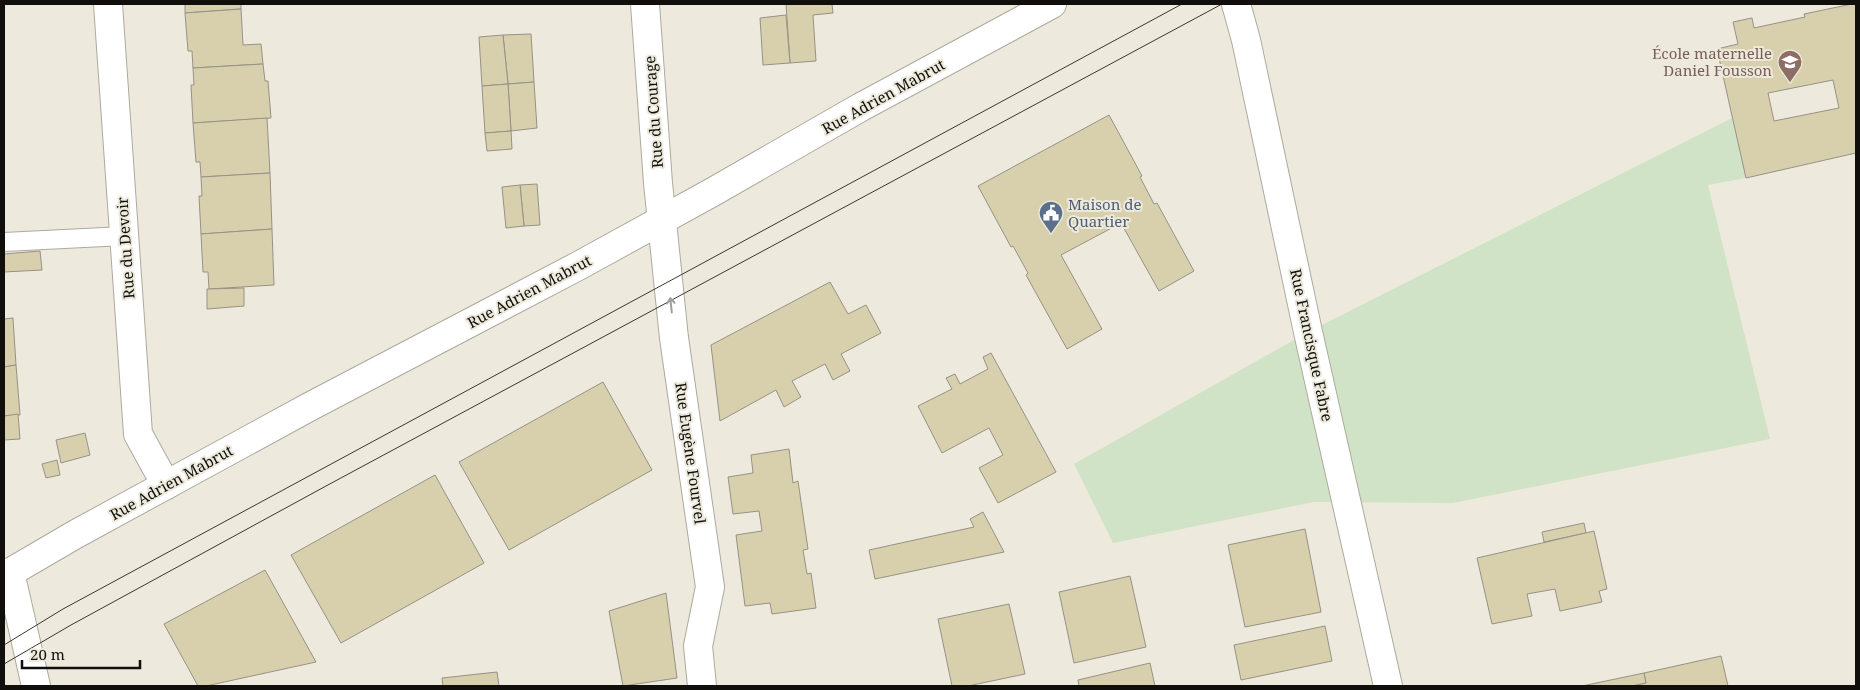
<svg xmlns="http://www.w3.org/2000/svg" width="1860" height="690" viewBox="0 0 1860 690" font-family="'Noto Serif',serif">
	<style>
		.green { fill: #d0e3c6 }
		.building { fill: #d8d0ad; stroke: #959286; fill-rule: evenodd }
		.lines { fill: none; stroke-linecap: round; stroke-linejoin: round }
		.service-casing { stroke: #acaa9d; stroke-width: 20 }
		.minor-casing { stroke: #acaa9d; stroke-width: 30 }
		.tertiary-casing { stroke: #acaa9d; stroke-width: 30 }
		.service { stroke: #fff; stroke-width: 18 }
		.minor { stroke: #fff; stroke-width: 28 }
		.tertiary { stroke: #fff; stroke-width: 28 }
		.tram { stroke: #383731; stroke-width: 1 }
		.oneway { stroke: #9f9f9d }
		.labels { text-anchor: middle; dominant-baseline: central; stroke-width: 4; stroke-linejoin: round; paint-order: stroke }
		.education-label { font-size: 15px; fill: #785e54; stroke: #edeadd; text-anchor: end }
		.street-label { font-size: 15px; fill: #100f0b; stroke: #edeadd }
		.service-label { font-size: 15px; fill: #4e5e75; stroke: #edeadd; text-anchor: start }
	</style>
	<rect width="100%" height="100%" fill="#edeadd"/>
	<path class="green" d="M1732,118L1746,178L1708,185L1770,439L1453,503L1314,502L1113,543L1074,464L1308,332Z"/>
	<g class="building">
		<path d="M185,4H241V9L185,13Z"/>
		<path d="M786,4H832L833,13L813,15L816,61L790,63Z"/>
		<path d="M1852,4H1856V153L1746,178L1717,49L1738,44L1733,22L1752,18L1754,28L1805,17L1804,14ZM1833,80L1839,108L1774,121L1768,93Z"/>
		<path d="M241,9L243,45L261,44L263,64L193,68L192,51H188L185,13Z"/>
		<path d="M786,15L790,63L763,65L760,18Z"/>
		<path d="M531,34L534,82L508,84L503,35Z"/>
		<path d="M503,35L508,84L482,86L479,37Z"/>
		<path d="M263,64L265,81H268L271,118L193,123L191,85H194L193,68Z"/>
		<path d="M534,82L537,128L511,131L508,84Z"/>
		<path d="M508,84L511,131L485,133L482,86Z"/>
		<path d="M1109,115L1142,176L1140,177L1154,204L1157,203L1194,271L1159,291L1121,223L1061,255L1102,329L1067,349L1026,275L1028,273L1013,246L1011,247L978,186Z"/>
		<path d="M267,118L270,173L201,177L200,162H196L193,123Z"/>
		<path d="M511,131L512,149L487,151L485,133Z"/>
		<path d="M270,173L272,229L201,234L199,196H202L201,177Z"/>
		<path d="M537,184L540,225L524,226L520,185Z"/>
		<path d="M520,185L524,226L506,228L502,187Z"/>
		<path d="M272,229L274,285L209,289L208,272H203L201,234Z"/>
		<path d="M40,251L42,270L4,272V254Z"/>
		<path d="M830,282L848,314L866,305L881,333L841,354L850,371L833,380L825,364L792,381L801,397L784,407L776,390L720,421L711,345Z"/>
		<path d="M244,288V306L207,309V289Z"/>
		<path d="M13,318L16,365L4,367V319Z"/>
		<path d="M991,353L1056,472L998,503L979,468L1003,455L989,428L942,453L918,406L952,389L946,378L955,374L960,384L988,369L983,357Z"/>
		<path d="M16,365L20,415L4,416V367Z"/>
		<path d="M603,382L652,470L509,550L459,462Z"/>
		<path d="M18,414L20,439L4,440V416Z"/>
		<path d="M85,433L90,455L61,463L56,440Z"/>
		<path d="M789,449L793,483L798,481L808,549L803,550L807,574L811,573L816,608L772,614L770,603L745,606L736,535L762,531L759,511L733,514L728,477L753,473L751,455Z"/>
		<path d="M57,460L60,475L46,478L42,464Z"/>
		<path d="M435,475L484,563L341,643L291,555Z"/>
		<path d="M983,512L1004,552L875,579L869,550L974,527L970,519Z"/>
		<path d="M1584,523L1586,533L1544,542L1542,532Z"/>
		<path d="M1305,529L1321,612L1245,627L1228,545Z"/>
		<path d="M1594,531L1607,589L1599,591L1602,602L1560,611L1555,589L1527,594L1532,616L1492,624L1477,558Z"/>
		<path d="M265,570L316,662L206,686H198L164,624Z"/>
		<path d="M1130,576L1146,647L1074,663L1059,592Z"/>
		<path d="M666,593L677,678L623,686L609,611Z"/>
		<path d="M1009,604L1025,674L968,686H952L938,619Z"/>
		<path d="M1325,626L1332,661L1241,680L1234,645Z"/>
		<path d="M1721,656L1728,686H1631L1646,683L1644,673Z"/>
		<path d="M1150,663L1155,686H1079L1078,680Z"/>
		<path d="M497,672L499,686H443L442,678Z"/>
		<path d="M1644,673L1646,683L1631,686H1582Z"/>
	</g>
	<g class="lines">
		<defs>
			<path id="service" d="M4,242L124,236"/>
			<g id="minor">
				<path d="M108,4L138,434L166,485"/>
				<path d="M645,4L658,183L674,338L710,587L698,646L702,686"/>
				<path d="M1236,4L1246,40L1308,332L1388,686"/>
				<path d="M10,572L36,686"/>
			</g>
			<path id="tertiary" d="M4,576L76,534L311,406L580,265L711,193L861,107L1052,4"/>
		</defs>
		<use href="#service" class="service-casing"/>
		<use href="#minor" class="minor-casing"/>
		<use href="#tertiary" class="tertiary-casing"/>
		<use href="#service" class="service"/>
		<use href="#minor" class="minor"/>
		<use href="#tertiary" class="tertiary"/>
		<g class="tram">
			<path d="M4,645L63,609L1182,4"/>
			<path d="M4,664L71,625L326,486L1222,4"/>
		</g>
	</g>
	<defs><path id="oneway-shaft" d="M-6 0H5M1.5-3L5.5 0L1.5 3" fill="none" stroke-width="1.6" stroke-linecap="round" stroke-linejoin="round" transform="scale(1.25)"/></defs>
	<use class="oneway" href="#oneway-shaft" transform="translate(671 305) rotate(-96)"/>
	<defs>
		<symbol id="school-pin" viewBox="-11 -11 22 30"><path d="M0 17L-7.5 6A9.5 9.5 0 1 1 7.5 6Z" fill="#8d6e63" stroke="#edeadd"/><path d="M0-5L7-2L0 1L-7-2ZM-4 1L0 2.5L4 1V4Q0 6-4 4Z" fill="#fff"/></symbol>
		<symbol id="civic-pin" viewBox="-11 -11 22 30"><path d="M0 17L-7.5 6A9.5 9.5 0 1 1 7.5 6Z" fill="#5c6f8a" stroke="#edeadd"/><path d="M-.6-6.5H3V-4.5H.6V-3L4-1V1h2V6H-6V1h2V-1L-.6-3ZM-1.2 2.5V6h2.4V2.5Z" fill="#fff"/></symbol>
	</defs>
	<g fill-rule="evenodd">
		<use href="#school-pin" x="1776" y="48" width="28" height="38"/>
		<use href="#civic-pin" x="1037" y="199" width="28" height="38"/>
	</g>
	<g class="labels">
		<g class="education-label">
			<text x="1772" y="53">École maternelle<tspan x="1772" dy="17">Daniel Fousson</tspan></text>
		</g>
		<g class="street-label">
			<text transform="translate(883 96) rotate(-29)">Rue Adrien Mabrut</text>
			<text transform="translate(653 112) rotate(-94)">Rue du Courage</text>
			<text transform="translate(125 248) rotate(-94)">Rue du Devoir</text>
			<text transform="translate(529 291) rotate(-28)">Rue Adrien Mabrut</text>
			<text transform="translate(1312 345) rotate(78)">Rue Francisque Fabre</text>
			<text transform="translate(691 453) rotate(82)">Rue Eugène Fourvel</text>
			<text transform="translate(171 482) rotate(-29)">Rue Adrien Mabrut</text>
		</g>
		<g class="service-label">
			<text x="1068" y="204">Maison de<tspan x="1068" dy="17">Quartier</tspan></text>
		</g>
	</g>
	<rect width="1860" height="690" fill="none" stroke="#100f0b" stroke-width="10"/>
	<path d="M22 660v8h118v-8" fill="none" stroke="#100f0b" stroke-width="2.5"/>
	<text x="30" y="660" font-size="15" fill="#100f0b" stroke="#edeadd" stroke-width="4" paint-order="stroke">20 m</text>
</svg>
